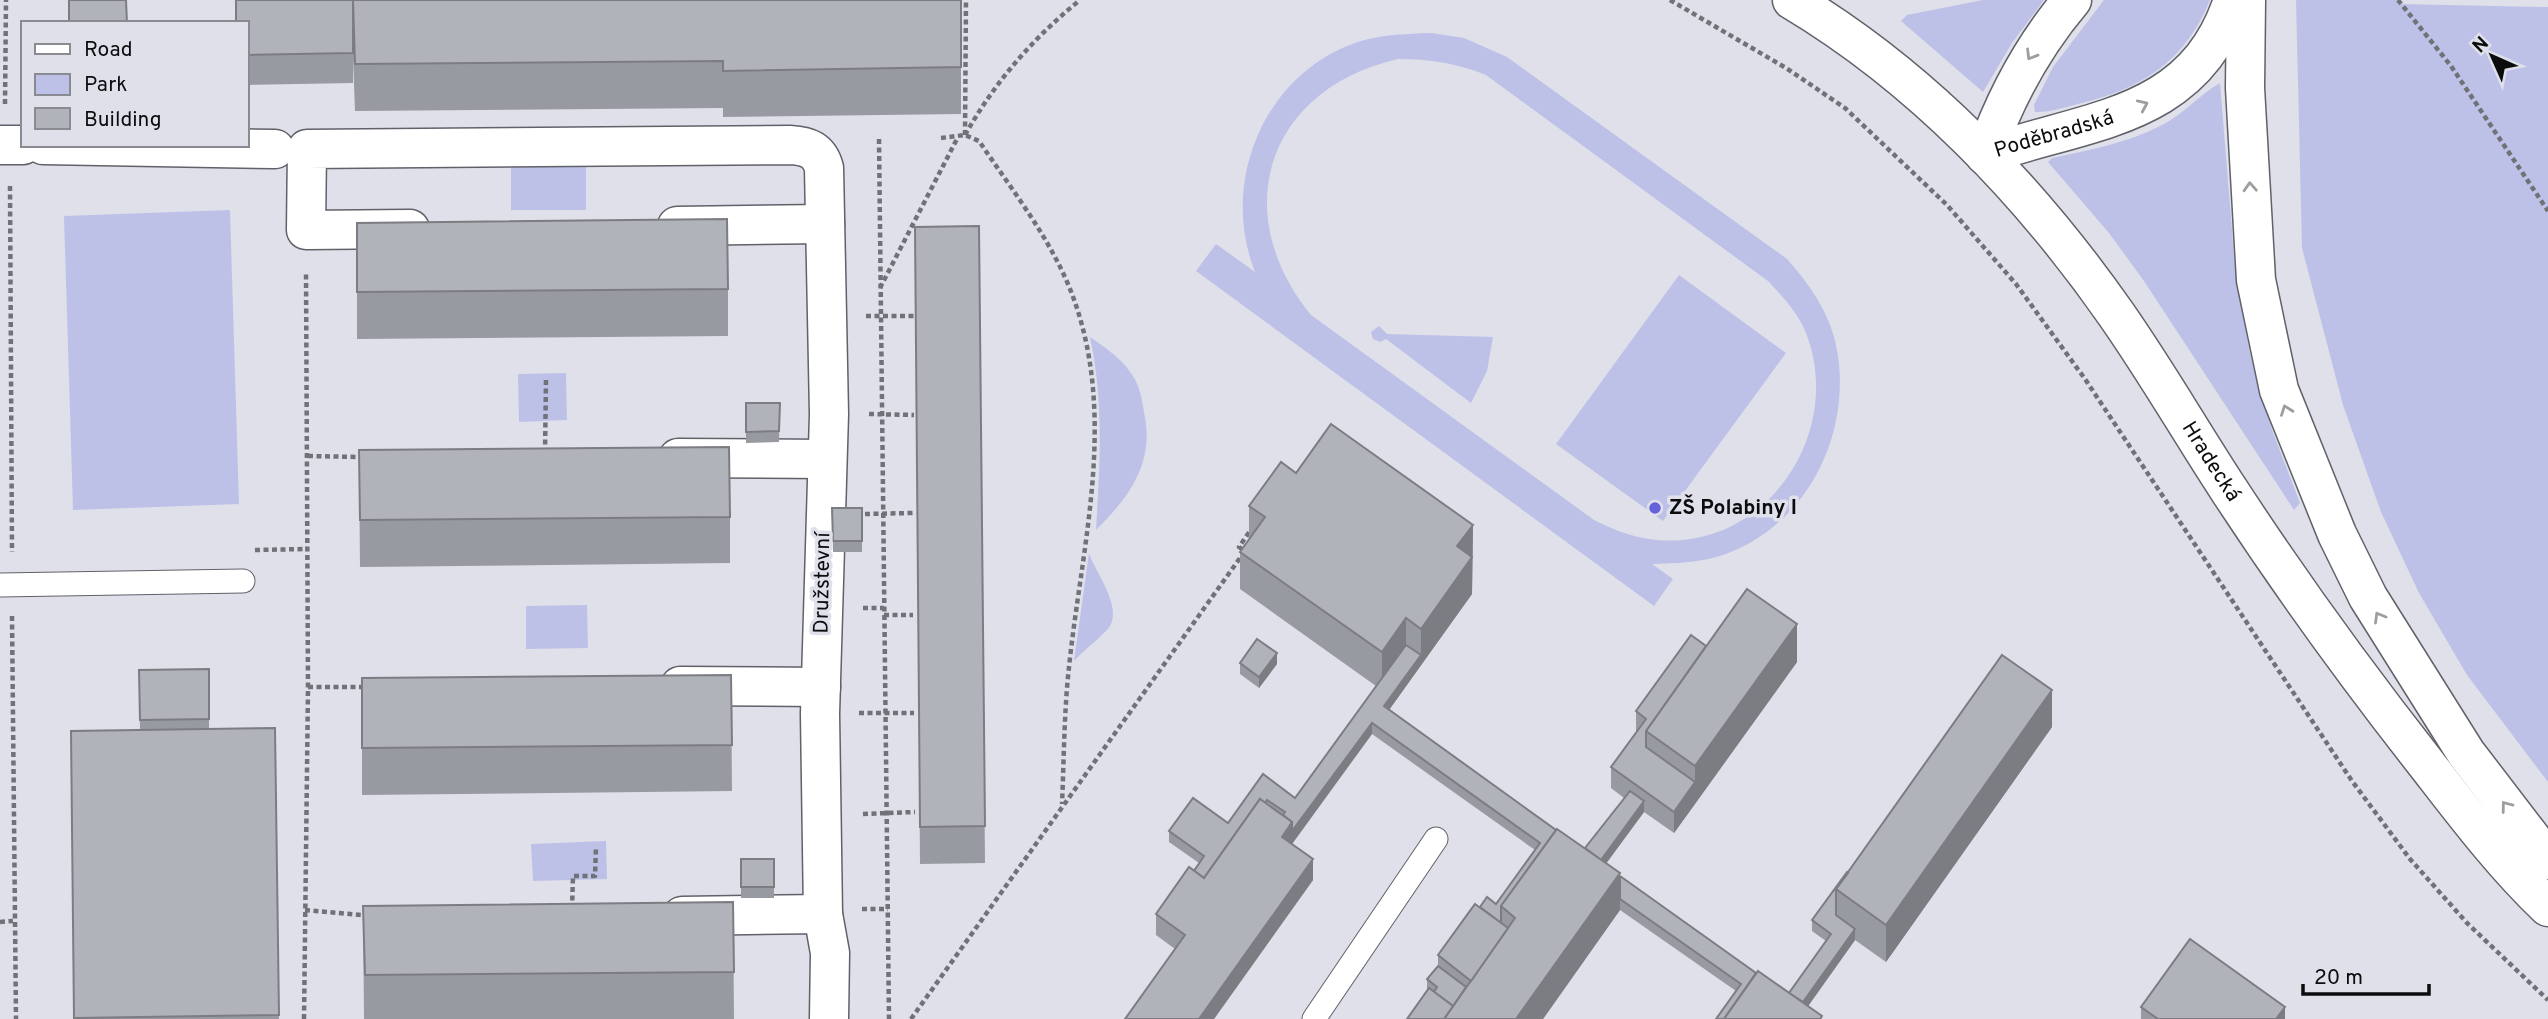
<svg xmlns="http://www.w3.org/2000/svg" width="2548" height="1019" viewBox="0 0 2548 1019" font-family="Overpass,sans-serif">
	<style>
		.green { fill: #bdc1e8; fill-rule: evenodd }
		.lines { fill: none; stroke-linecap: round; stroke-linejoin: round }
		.lane-casing { stroke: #606169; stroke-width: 25 }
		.street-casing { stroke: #606169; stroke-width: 41 }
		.secondary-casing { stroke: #606169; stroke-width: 41 }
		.path { stroke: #717277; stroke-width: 4.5; stroke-dasharray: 5 3.5; stroke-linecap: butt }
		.lane { stroke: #fff; stroke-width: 23 }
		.street { stroke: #fff; stroke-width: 38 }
		.secondary { stroke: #fff; stroke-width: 38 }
		.wall { fill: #989aa1 }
		.shaded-wall { fill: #7c7d83 }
		.building { fill: #b1b3bb; stroke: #7c7d83; stroke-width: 2 }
		.oneway { stroke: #9d9e9f }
		.poi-dot { fill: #6562db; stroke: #dfe0e9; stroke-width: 2.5 }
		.labels { text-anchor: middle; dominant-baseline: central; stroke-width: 7; stroke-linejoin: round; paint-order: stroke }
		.street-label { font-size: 21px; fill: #0b0c0e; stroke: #dfe0e9 }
		.poi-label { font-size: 21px; font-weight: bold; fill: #0b0c0e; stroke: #dfe0e9; text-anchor: start }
	</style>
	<rect width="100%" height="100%" fill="#dfe0e9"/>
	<g class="green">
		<path d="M1983,0H2044L2012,43L1983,92L1901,21L1907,15Z"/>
		<path d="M2104,0H2210C2185,62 2141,89 2078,104C2065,107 2049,113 2035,112L2034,105L2053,67Z"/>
		<path d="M2296,0H2400V4L2548,7V782L2467,675L2419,593L2381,512L2343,405L2302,248Z"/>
		<path d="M1431,33L1464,38L1507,57L1787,259C1812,287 1833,318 1838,356C1850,441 1803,529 1720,556C1698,563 1675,563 1652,564L1673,579L1654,606L1196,271L1216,244L1255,272C1219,181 1265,71 1361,41C1384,34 1407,34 1431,33ZM1398,59C1430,59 1456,63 1486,75L1768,281C1783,297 1798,313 1806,333C1846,435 1762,556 1649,539C1629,536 1612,529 1594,520L1311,315C1227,212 1267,89 1398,59Z"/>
		<path d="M2220,83L2235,267L2250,353L2272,430L2300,503L2294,510L2144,281L2109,233L2048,162L2052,158C2089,150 2128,143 2162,125C2184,114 2200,94 2220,83Z"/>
		<rect x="511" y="166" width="75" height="44"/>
		<path d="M230,210L239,504L73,510L64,216Z"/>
		<path d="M1679,275L1786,353L1663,521L1556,444Z"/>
		<path d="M1379,326L1387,334L1493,337L1487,371L1471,403L1386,339L1380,342L1373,339L1371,332Z"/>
		<path d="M1090,337C1104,347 1120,357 1130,372C1139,383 1142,398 1144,412C1155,463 1130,496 1096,530C1100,464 1104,402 1090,337Z"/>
		<path d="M566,373L567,420L519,422L518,374Z"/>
		<path d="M1089,553C1095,572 1122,605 1110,626C1105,634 1082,652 1074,661Z"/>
		<path d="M587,605L588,648L526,649V606Z"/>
		<path d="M606,841L607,879L533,881L531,844Z"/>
	</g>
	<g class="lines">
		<defs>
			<g id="lane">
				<path d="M0,585L243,581"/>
				<path d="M1314,1019L1436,839"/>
			</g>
			<g id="street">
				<path d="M0,145H23"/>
				<path d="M43,145L275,149"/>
				<path d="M677,226L825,224"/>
				<path d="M410,229L306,230L307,149L790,145C808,146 819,150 824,168L829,414L820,714L823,914L830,953L829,1019"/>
				<path d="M678,458L826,459"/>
				<path d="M680,686L821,687"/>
				<path d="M682,916L823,914"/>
			</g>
			<g id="secondary">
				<path id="s1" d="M1792,0C1921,77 2030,191 2116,314C2156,371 2191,432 2229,490C2291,585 2358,677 2428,766C2466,815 2503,864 2548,907"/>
				<path d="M2246,0L2245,88L2256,280L2279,390L2337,534L2368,597L2466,753L2548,860"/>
				<path id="s2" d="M1985,155C2087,119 2194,120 2233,0"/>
				<path d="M1985,155C2005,98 2033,46 2072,0"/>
			</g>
		</defs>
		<use href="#lane" class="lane-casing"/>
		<use href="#street" class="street-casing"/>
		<use href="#secondary" class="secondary-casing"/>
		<g class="path">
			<path d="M1670,0L1786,68L1845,108L1947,205L2016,284L2085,379L2352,781L2410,859L2467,923L2548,1000"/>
			<path d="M2398,0L2451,66L2548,211"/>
			<path d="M5,104L6,0"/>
			<path d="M965,135C995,82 1032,39 1080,0"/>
			<path d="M965,135L966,0"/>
			<path d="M941,138L965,135L979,141C1012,190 1051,239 1072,294C1118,416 1082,543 1069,667C1064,712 1064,759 1062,804"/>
			<path d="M879,139L889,1019"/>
			<path d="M10,186L12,552"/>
			<path d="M880,288L958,137"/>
			<path d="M866,316H914"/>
			<path d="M869,414L914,415"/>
			<path d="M545,453L546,380"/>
			<path d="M308,456L361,457"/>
			<path d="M865,514L913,513"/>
			<path d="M255,550L307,549"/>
			<path d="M863,608H884"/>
			<path d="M884,615H913"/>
			<path d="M12,616L16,1019"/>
			<path d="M308,687H367"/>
			<path d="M859,713H914"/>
			<path d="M863,814L915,812"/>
			<path d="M572,909L573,876H595L596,846"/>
			<path d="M862,909H888"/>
			<path d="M305,910L362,915"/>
			<path d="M0,922L13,921"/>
			<path d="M304,1019L308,687L306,271"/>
			<path d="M911,1019L1245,551L1239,547L1252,528"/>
		</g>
		<use href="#lane" class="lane"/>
		<use href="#street" class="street"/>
		<use href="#secondary" class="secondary"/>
	</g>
	<g class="wall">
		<path d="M961,0V114L723,117V108L355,111L353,57V83L247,85V23Z"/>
		<path d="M357,223L728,289V336L357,339Z"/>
		<path d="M979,226L985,863L920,864L915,227Z"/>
		<path d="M746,403H780L779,442L746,443Z"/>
		<path d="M359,450L730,517V563L360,567Z"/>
		<path d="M1296,473L1473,525L1472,594L1389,710L1556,830L1585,848L1624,798L1611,788V767L1636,732V711L1706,646L1797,662L1674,833L1644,812L1606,863L1620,876L1756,973L1789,993L1826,941L1812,931V920L1848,873L2052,727L1886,962L1855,940L1808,1006L1822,1019L1736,991L1620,910L1543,1019L1427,991V979L1438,966V955L1480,907L1496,904L1535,850L1372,734L1292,842V844L1313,880L1214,1019H1125L1175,949L1156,935V914L1199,863L1169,842V831L1228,823L1263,774L1295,798L1376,686L1240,589V552L1249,539V506Z"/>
		<path d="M832,508H862V552H833Z"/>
		<path d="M1240,663L1277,664L1259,688L1240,674Z"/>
		<path d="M209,669V729L275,728L279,1019H74L71,731L140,730L139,670Z"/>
		<path d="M731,675L732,791L362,795V678Z"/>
		<rect x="741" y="859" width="33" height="39"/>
		<path d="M733,902L734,1019H364L363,906Z"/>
		<path d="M2141,1007L2285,1019H2141Z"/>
	</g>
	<g class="shaded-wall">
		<path d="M1473,525L1472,594L1384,717V706L1421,655V629L1457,546Z"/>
		<path d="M1406,618V656L1382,690V652Z"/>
		<path d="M1797,624V662L1695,804V766Z"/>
		<path d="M1277,653V664L1259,688V677Z"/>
		<path d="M2052,690V727L1886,962V925Z"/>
		<path d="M1372,723V734L1282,858V837Z"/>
		<path d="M1695,782V804L1674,833V812Z"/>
		<path d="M1644,801V812L1600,872V861Z"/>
		<path d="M1313,859V880L1214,1019H1199Z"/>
		<path d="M1620,873V910L1543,1019H1516Z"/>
		<path d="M1855,929V940L1799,1019H1791Z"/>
		<path d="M2285,1007V1019H2276Z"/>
	</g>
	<g class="building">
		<path d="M69,0H126L127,23H69Z"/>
		<path d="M236,0H353V53L247,55V23H236Z"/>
		<path d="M353,0H961V67L723,71V61L355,64Z"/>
		<path d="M727,219L728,289L357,292V223Z"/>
		<path d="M979,226L985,826L920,827L915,227Z"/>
		<path d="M746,403H780L779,431L746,432Z"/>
		<path d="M1331,424L1473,525L1457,546L1472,557L1421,629L1406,618L1382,652L1240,552L1265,517L1249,506L1281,462L1296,473Z"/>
		<path d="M729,447L730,517L360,520L359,450Z"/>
		<path d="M832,508H862V541H833Z"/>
		<path d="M1747,589L1797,624L1695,766L1646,731Z"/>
		<path d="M1691,635L1706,646L1646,731V747L1695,782L1674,812L1611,767L1646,719L1636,711Z"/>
		<path d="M1257,639L1277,653L1259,677L1240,663Z"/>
		<path d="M1406,645L1421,655L1384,706L1556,830L1501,906V923L1480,907L1487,897L1496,904L1540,843L1372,723L1292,831V822L1283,815L1285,812L1267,800L1265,803L1260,799L1204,878L1194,871L1204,856L1169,831L1193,798L1228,823L1263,774L1295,798Z"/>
		<path d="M2002,655L2052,690L1886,925L1836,889Z"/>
		<path d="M209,669V719L140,720L139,670Z"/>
		<path d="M731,675L732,745L362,748V678Z"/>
		<path d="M275,728L279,1015L74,1018L71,731Z"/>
		<path d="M1630,791L1644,801L1601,860L1585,848Z"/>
		<path d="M1260,799L1292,822L1282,837L1313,859L1199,1019H1125L1185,935L1156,914L1189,867L1204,878Z"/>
		<path d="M1557,829L1620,873L1516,1019H1444L1515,918L1501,906Z"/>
		<rect x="741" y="859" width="33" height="28"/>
		<path d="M1847,872L1848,873L1836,889V915L1855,929L1803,1002L1789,993L1831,934L1812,920Z"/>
		<path d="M1620,876L1756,973L1724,1019H1716L1741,984L1620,899Z"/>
		<path d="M733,902L734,972L365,975L363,906Z"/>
		<path d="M1475,904L1508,928L1471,981L1438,955Z"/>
		<path d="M2190,939L2285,1007L2276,1019H2158L2141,1007Z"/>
		<path d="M1438,966L1466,987L1453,1006L1434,992L1437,987L1427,979Z"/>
		<path d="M1758,971L1822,1016L1820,1019H1724Z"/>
		<path d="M1429,988L1453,1006L1444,1019H1407Z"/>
	</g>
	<defs><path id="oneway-chevron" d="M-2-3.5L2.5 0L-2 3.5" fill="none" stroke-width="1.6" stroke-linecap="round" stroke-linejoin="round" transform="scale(1.75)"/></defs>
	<g class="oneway">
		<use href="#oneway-chevron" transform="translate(2031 55) rotate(121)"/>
		<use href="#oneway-chevron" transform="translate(2143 105) rotate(-24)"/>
		<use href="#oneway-chevron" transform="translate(2250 187) rotate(-93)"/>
		<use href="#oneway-chevron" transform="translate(2286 410) rotate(-110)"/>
		<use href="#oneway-chevron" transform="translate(2379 617) rotate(-120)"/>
		<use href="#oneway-chevron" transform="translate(2506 806) rotate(-127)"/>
	</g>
	<circle class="poi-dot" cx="1655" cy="508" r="7"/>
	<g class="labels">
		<g class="street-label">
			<text stroke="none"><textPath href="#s2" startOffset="72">Poděbradská</textPath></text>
			<text stroke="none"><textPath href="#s1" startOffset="630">Hradecká</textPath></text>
			<text transform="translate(823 583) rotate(-89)">Družstevní</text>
		</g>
		<g class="poi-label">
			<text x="1669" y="508">ZŠ Polabiny I</text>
		</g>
	</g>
	<rect x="21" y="21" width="228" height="126" fill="#dfe0e9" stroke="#8a8b91" stroke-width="2"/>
	<rect x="35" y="44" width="35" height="10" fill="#ffffff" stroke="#8a8b91" stroke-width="2"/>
	<text x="84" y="56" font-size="21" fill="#0b0c0e">Road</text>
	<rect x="35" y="74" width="35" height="21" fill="#bdc1e8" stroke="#8a8b91" stroke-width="2"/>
	<text x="84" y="91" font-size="21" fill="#0b0c0e">Park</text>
	<rect x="35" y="108" width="35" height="21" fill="#b1b3bb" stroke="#8a8b91" stroke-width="2"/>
	<text x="84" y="126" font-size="21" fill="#0b0c0e">Building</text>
	<g transform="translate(2492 56) rotate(315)" stroke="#dfe0e9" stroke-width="5" paint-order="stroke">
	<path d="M0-5L12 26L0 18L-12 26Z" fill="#0b0c0e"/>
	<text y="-10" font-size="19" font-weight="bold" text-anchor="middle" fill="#0b0c0e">N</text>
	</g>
	<path d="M2303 984v10h126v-10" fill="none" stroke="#0b0c0e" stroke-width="3.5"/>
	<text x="2314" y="984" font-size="21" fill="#0b0c0e" stroke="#dfe0e9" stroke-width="5" paint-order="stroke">20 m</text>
</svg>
